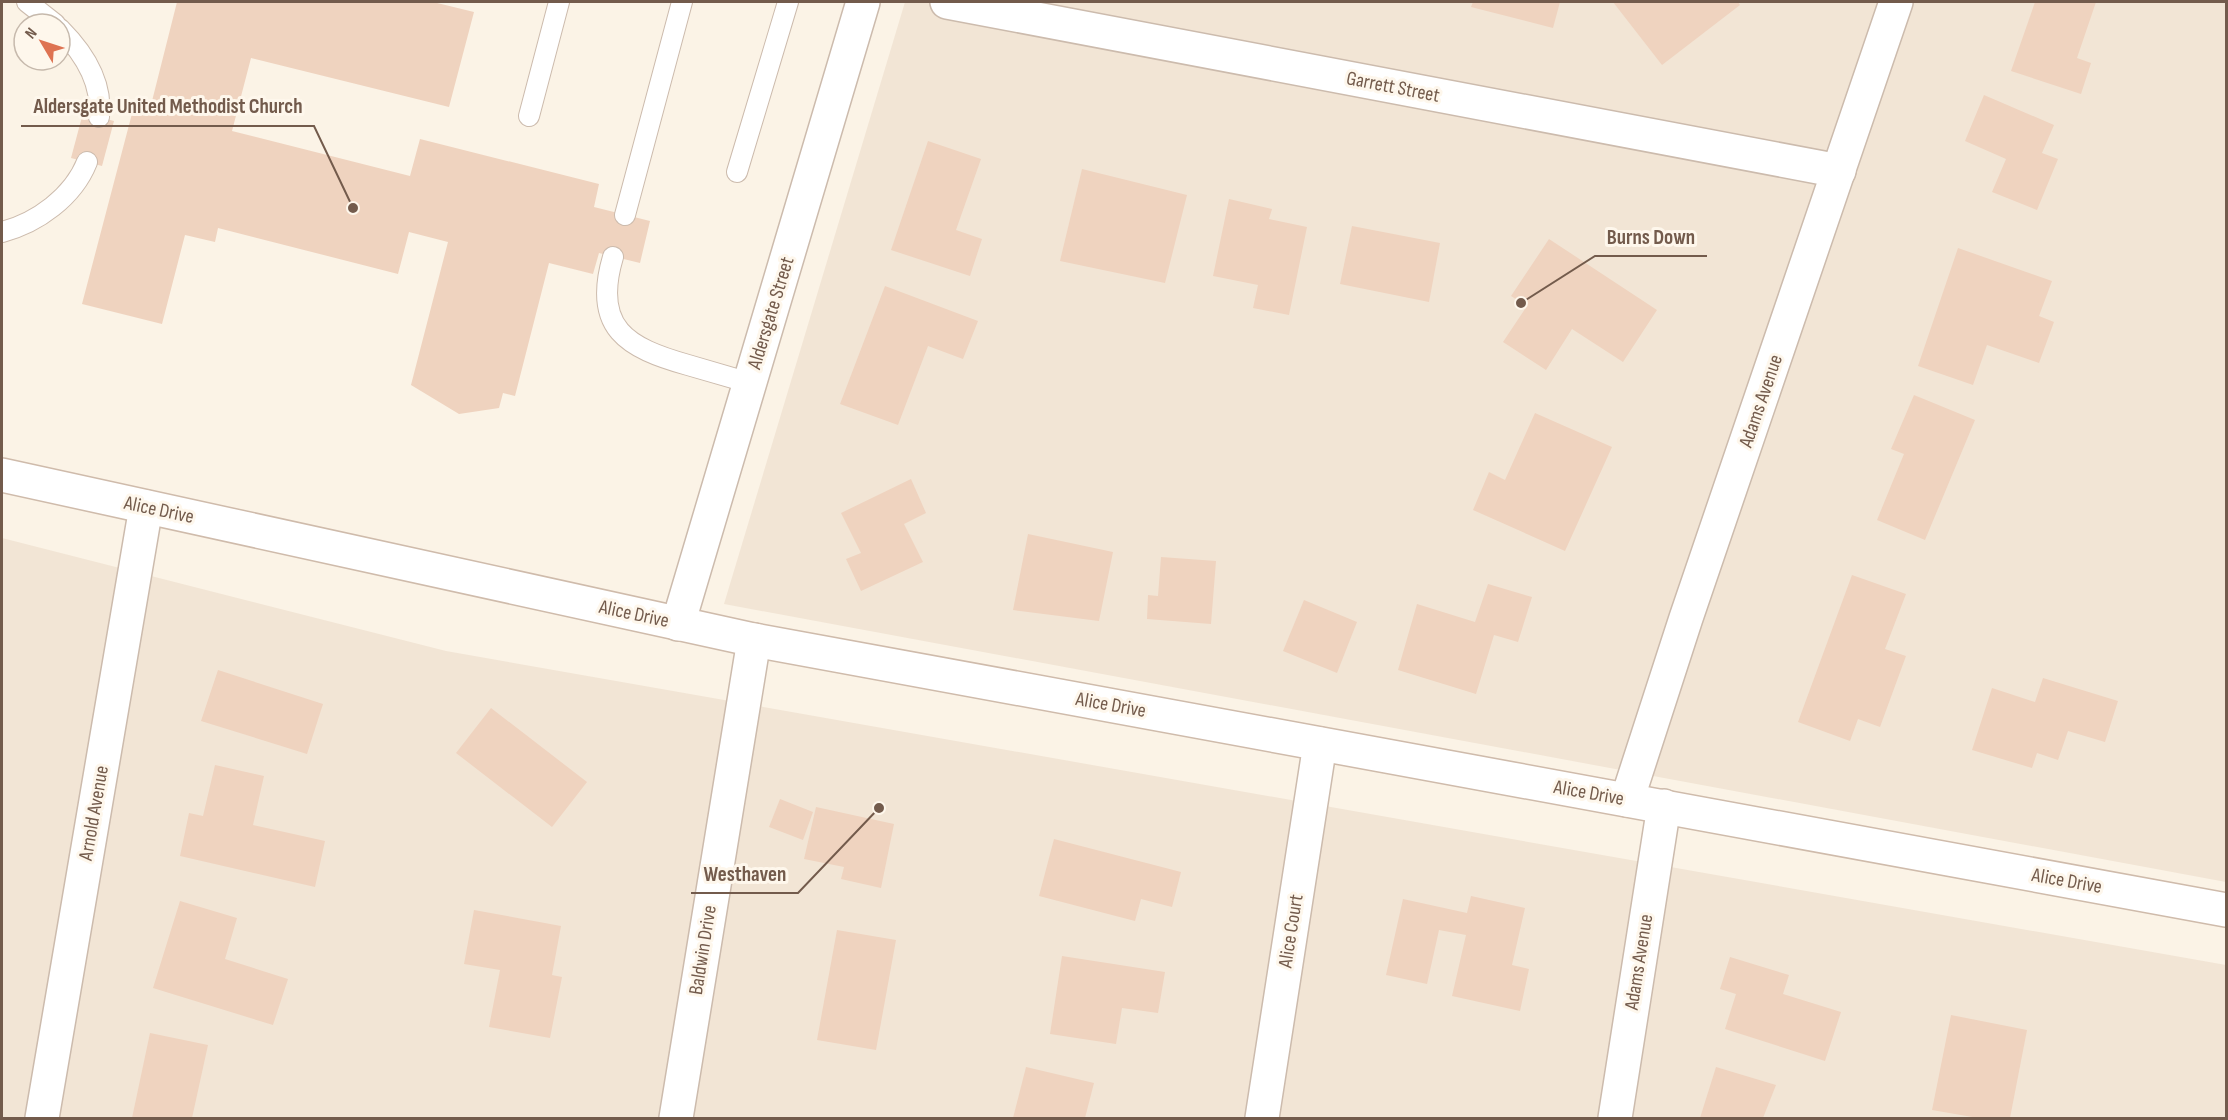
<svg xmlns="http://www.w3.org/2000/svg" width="2228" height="1120" viewBox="0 0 2228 1120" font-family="'Sofia Sans Condensed',sans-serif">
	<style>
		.residential { fill: #f2e5d5 }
		.building { fill: #efd3bf }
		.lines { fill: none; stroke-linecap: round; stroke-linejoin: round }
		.service-casing { stroke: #ccbbad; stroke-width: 22 }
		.minor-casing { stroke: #ccbbad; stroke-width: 36 }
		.secondary-casing { stroke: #cfbbab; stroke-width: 36 }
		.service { stroke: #fff; stroke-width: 20 }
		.minor { stroke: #fff; stroke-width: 33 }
		.secondary { stroke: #fff; stroke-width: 33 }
		.labels { text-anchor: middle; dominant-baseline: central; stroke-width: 6; stroke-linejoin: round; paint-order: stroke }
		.street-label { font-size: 20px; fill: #735b4c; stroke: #fef7ec }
		.leader { fill: none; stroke: #735b4c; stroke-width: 2 }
		.callout-dot { fill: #735b4c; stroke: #fef7ec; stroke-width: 2 }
		.callout-label { font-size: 21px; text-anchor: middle; font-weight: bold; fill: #735b4c; stroke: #fef7ec; stroke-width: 6; stroke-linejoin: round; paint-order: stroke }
	</style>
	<rect width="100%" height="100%" fill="#fbf3e6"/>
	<g class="residential">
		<path d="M905,2H2226V882L724,604Z"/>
		<path d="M2,538L446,651L2226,965V1118H2Z"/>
	</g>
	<g class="building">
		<path d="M177,2H433L474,12L449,107L251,58L232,131L410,176L420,139L599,184L594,207L650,221L640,263L599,253L593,274L549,263L515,396L503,393L499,408L459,414L411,385L448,242L409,232L398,274L218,228L215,242L185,235L162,324L82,304L134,106L150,109Z"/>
		<path d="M1473,2H1560L1553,28L1471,7Z"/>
		<path d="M1613,2H1738L1740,5L1662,65Z"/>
		<path d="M2035,2H2096L2077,58L2091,63L2081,94L2011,71Z"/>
		<path d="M1984,95L2054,125L2042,153L2058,159L2037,210L1992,192L2006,159L1965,141Z"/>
		<path d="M83,113L114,121L102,166L71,158Z"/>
		<path d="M928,141L981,159L956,230L982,239L970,276L891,250Z"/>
		<path d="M1082,169L1187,195L1165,283L1060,261Z"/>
		<path d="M1229,199L1272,209L1269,219L1307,227L1289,315L1253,308L1258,285L1213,276Z"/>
		<path d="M1352,226L1440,243L1429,302L1340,284Z"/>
		<path d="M1549,239L1657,310L1623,362L1572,329L1546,370L1503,342L1527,306L1511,296Z"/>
		<path d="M1958,248L2052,281L2039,316L2054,322L2039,363L1987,345L1973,385L1918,366Z"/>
		<path d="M885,286L978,321L963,359L928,346L898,425L840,404Z"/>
		<path d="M1914,395L1975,420L1925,540L1877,520L1904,454L1891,449Z"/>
		<path d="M1535,413L1612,447L1565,551L1473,510L1489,472L1505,480Z"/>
		<path d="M911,479L926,513L904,524L923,562L861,591L846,559L861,553L841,513Z"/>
		<path d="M1028,534L1113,552L1099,621L1013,610Z"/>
		<path d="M1161,557L1216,561L1211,624L1147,619L1148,595L1158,596Z"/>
		<path d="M1852,575L1906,594L1885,649L1906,656L1880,727L1858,719L1850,741L1798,722Z"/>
		<path d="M1488,584L1532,597L1518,642L1494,635L1476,694L1398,670L1417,604L1475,622Z"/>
		<path d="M1304,600L1357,622L1337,673L1283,651Z"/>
		<path d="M218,670L323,704L307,754L201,721Z"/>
		<path d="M2043,678L2118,701L2105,742L2068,731L2058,760L2037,753L2032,768L1972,750L1992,688L2035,702Z"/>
		<path d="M491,708L587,782L552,827L456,753Z"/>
		<path d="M215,765L264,776L253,825L325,841L315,887L180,856L189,813L203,816Z"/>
		<path d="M780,799L813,812L803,840L769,827Z"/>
		<path d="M816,807L894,824L881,888L841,879L844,867L804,859Z"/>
		<path d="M1054,839L1181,872L1172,907L1141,899L1135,921L1039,896Z"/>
		<path d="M1471,896L1525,908L1512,965L1529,969L1520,1011L1452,996L1466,935L1439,930L1427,984L1386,975L1403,899L1467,913Z"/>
		<path d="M180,901L237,918L225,959L288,979L273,1025L153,988Z"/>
		<path d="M474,910L561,926L552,975L562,977L550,1038L489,1027L500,970L464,964Z"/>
		<path d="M837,930L896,940L876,1050L817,1040Z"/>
		<path d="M1062,956L1165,972L1158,1013L1122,1008L1116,1044L1050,1034Z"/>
		<path d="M1730,957L1789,975L1783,994L1841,1012L1825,1061L1725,1029L1736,994L1720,989Z"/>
		<path d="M1951,1015L2027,1030L2010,1118H1978L1932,1110Z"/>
		<path d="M150,1033L208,1045L192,1118H132Z"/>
		<path d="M1026,1067L1094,1083L1085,1118H1013Z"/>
		<path d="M1716,1067L1776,1085L1763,1118H1700Z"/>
	</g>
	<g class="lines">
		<defs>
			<g id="service">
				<path d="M27,2L55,24"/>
				<path d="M60,29C84,53 103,82 99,117"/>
				<path d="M529,116L559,2"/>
				<path d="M737,172L788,2"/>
				<path d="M625,215L682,2"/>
				<path d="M2,232C37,223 73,197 87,162"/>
				<path d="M613,257C592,328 627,348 688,365C709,371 730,377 750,383"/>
			</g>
			<g id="minor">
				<path d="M947,2L1839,171"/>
				<path d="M678,624L863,2"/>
				<path d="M1627,800L1686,618L1896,2"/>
				<path d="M42,1118L146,507"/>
				<path d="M676,1118L754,640"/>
				<path d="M1262,1118L1320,744"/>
				<path d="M1615,1118L1664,806"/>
			</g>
			<path id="secondary" d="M2,475L754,640L2226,910"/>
		</defs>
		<use href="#service" class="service-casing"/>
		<use href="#minor" class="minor-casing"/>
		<use href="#secondary" class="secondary-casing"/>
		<use href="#service" class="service"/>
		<use href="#minor" class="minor"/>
		<use href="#secondary" class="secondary"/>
	</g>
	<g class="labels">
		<g class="street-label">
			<text transform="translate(1393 87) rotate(11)">Garrett Street</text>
			<text transform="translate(771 313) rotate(-73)">Aldersgate Street</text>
			<text transform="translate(1761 401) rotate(-71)">Adams Avenue</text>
			<text transform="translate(159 510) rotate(12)">Alice Drive</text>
			<text transform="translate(634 614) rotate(12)">Alice Drive</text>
			<text transform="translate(1111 705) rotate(10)">Alice Drive</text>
			<text transform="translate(1589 793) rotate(10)">Alice Drive</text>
			<text transform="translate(94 813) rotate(-80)">Arnold Avenue</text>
			<text transform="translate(2067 881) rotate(10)">Alice Drive</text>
			<text transform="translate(1291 931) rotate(-81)">Alice Court</text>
			<text transform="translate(703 950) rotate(-81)">Baldwin Drive</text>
			<text transform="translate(1639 962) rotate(-81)">Adams Avenue</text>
		</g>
	</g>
	<path class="leader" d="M353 208L314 126H21M1521 303L1595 256H1707M879 808L798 893H691"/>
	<g class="callout-dot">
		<circle cx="353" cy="208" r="6"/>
		<circle cx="1521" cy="303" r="6"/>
		<circle cx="879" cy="808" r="6"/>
	</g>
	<g class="callout-label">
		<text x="168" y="113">Aldersgate United Methodist Church</text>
		<text x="1651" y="244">Burns Down</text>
		<text x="745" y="881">Westhaven</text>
	</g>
	<rect width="2228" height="1120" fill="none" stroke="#735b4c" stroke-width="6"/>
	<g transform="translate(42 42) rotate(309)"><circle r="28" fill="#fef7ec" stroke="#c6b9ac" stroke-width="1.5"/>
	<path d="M0-4.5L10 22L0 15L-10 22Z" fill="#de7352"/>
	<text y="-9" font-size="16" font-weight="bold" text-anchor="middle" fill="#735b4c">N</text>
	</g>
</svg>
